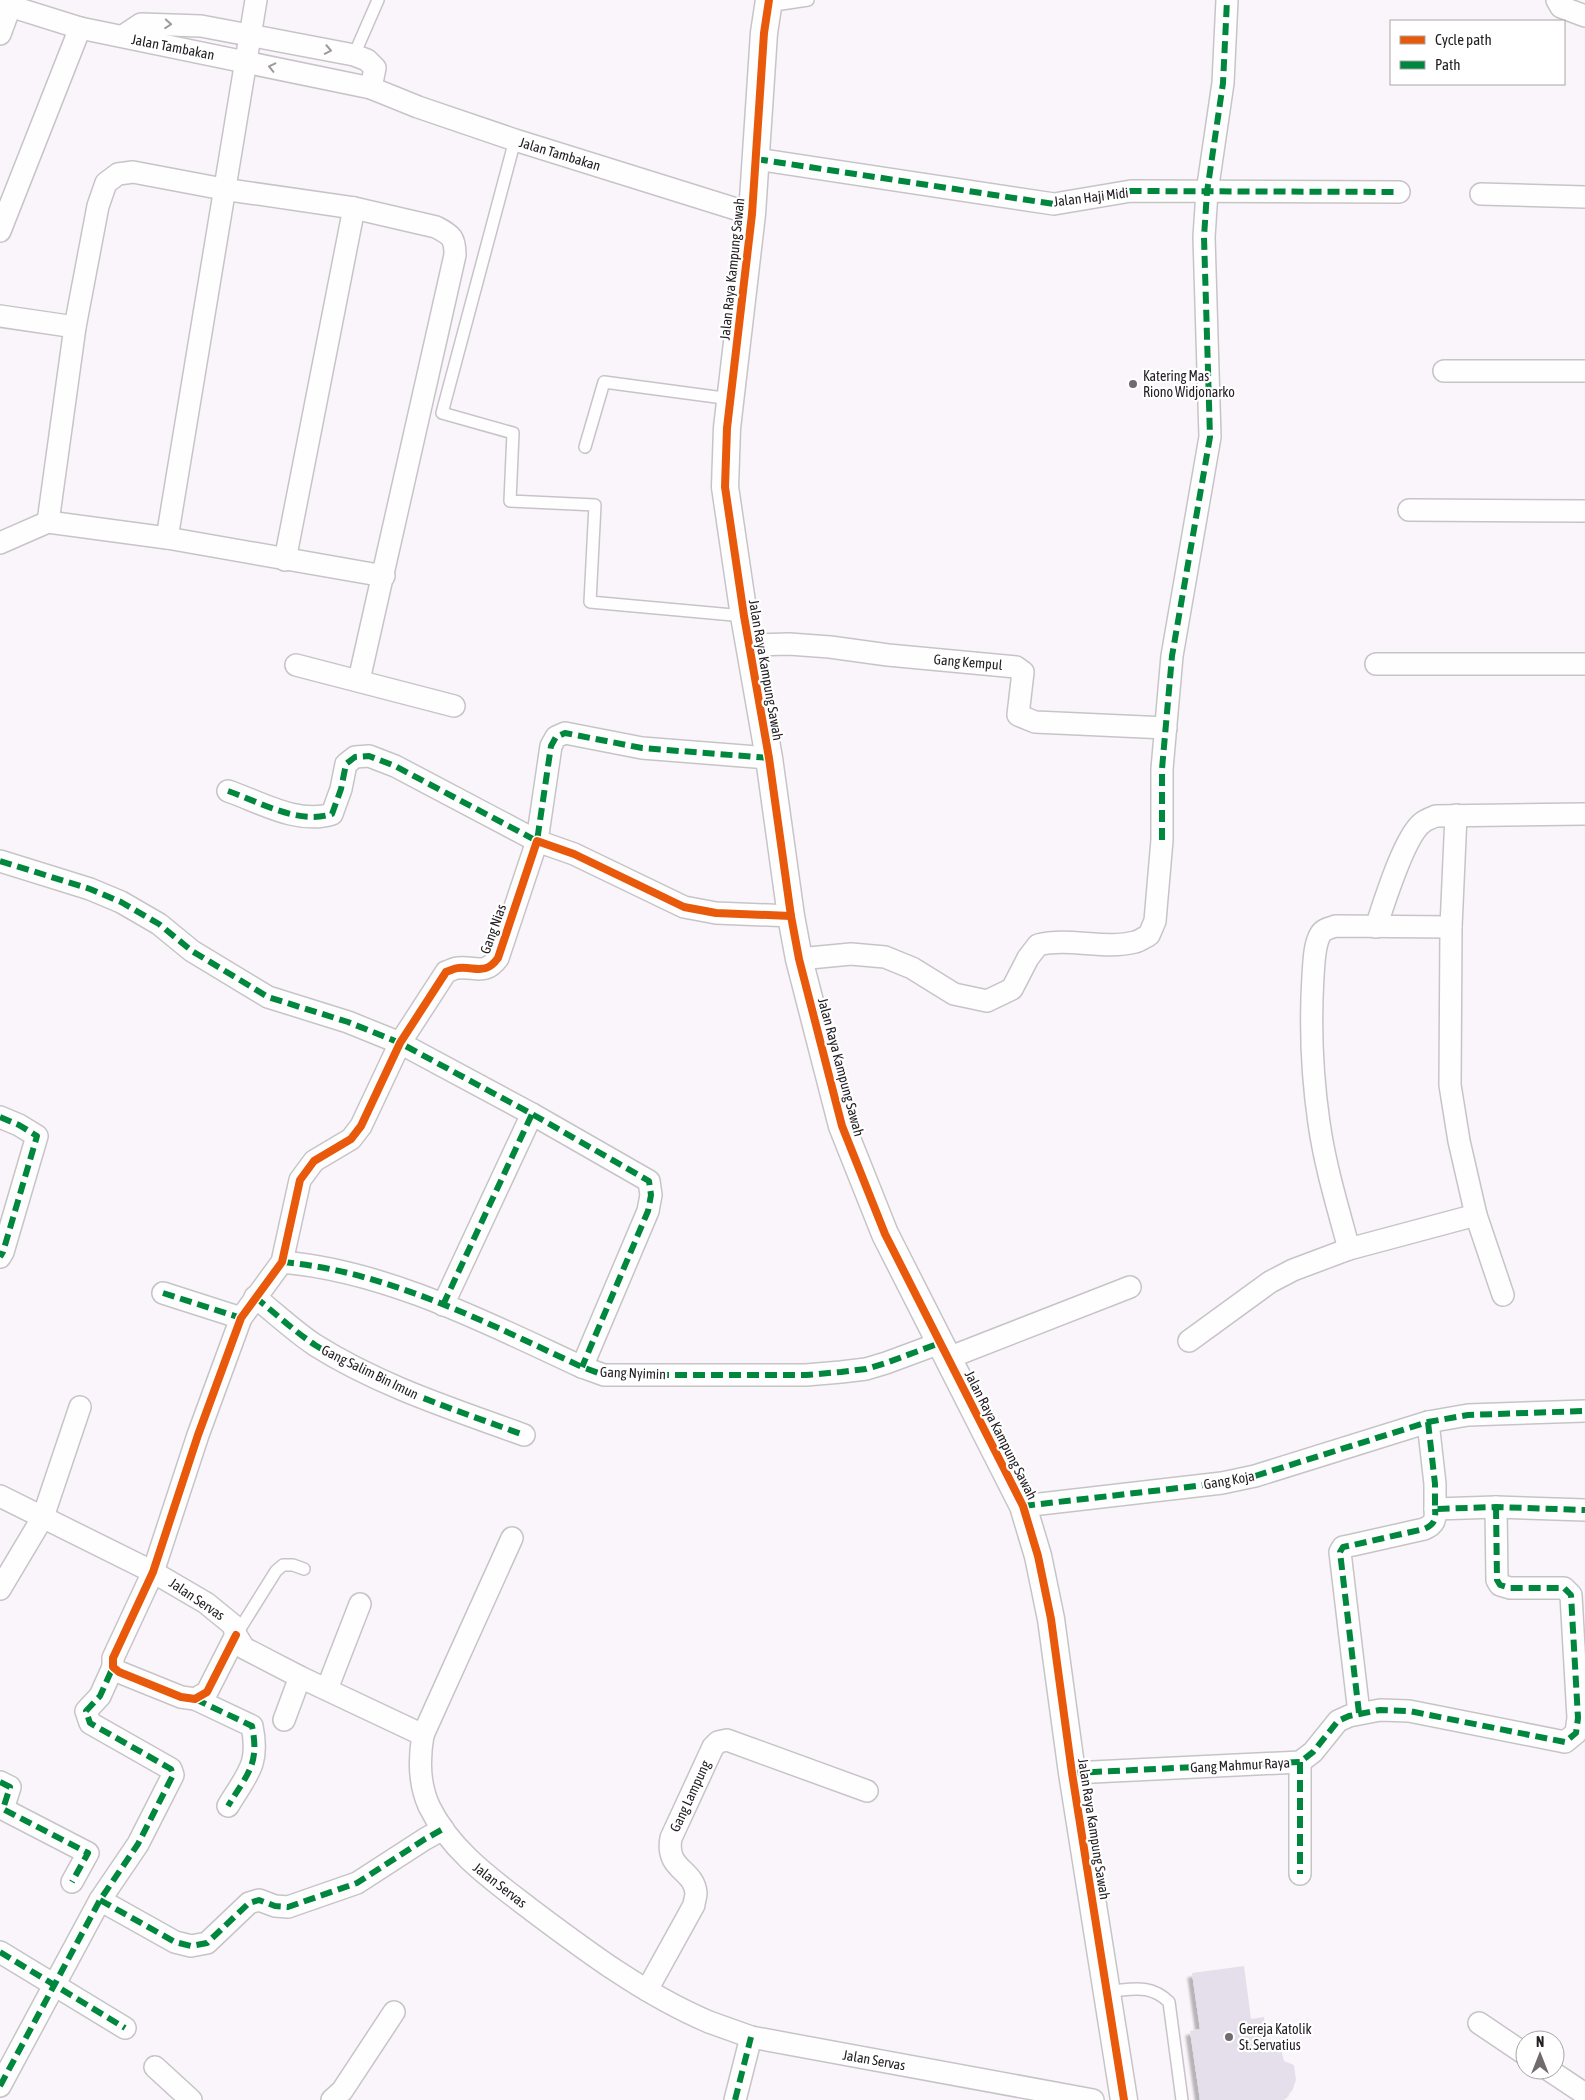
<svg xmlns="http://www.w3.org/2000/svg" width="1585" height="2100" viewBox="0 0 1585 2100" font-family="'Asap Condensed',sans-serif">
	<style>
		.building { fill: #e5dfeb; filter: url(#shadow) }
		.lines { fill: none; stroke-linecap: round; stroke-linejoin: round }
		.service-casing { stroke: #c7c4c8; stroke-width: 14 }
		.minor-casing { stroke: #c7c4c8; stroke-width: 24 }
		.tertiary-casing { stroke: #c7c4c8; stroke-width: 29 }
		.service { stroke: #fefefe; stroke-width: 11 }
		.minor { stroke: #fefefe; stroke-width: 21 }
		.tertiary { stroke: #fefefe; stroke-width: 26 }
		.quiet { stroke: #00873e; stroke-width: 6; stroke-dasharray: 12 6; stroke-linecap: butt }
		.cycleway-casing { stroke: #fff; stroke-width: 11 }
		.cycleway { stroke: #e8590c; stroke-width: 8 }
		.oneway { stroke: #9c9a9c }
		.poi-dot { fill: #6f6b6f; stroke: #fff; stroke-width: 2 }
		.labels { text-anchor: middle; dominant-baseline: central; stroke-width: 4.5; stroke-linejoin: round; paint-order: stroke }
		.street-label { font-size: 14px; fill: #242024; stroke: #fff }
		.poi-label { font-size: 14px; fill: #242024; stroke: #fff; text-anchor: start }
	</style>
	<defs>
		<filter id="shadow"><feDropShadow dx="-4.5" dy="4.5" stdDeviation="1" flood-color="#0004"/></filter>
	</defs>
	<rect width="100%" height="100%" fill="#faf5fa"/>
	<path class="building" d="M1244,1966L1251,2019L1264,2017L1267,2044L1280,2046L1284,2061L1294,2065L1296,2080L1292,2091L1284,2097L1285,2100H1200L1190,2031L1200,2029L1192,1973Z"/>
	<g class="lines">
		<defs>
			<g id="service">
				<path d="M768,6L808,0"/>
				<path d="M354,55L378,0"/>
				<path d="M515,140L442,413L513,433L510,501L595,505L590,602L744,616"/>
				<path d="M585,447L604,382L731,399"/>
				<path d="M236,1635L276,1571L283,1565H293L304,1569"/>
				<path d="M1107,1991C1132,1990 1149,1983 1169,2002L1182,2100"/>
			</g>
			<g id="minor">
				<path d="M1557,0L1561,7L1585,16"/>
				<path d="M0,3L80,28L371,88L418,107L515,140L752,214"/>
				<path d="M0,34L10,7"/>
				<path d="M123,36L141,24L201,26L354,55L367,60L375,68L371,88"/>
				<path d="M756,159L1054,204L1131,191L1399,192"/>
				<path d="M1481,194L1585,197"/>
				<path d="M0,231L80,28"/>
				<path d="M0,316L75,327"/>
				<path d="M1444,371H1585"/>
				<path d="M1409,510L1585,511"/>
				<path d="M48,522L75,327L98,206L106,183L118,174L133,172L223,189L354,208L436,227C451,235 455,237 455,255L359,680"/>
				<path d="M167,538L256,0"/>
				<path d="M0,543L48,522L167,538L384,576"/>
				<path d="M285,560L354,208"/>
				<path d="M750,645L789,644L830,647L888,655L1016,667L1023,672L1018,715L1035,722L1166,728"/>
				<path d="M1376,664H1585"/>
				<path d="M296,665L454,706"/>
				<path d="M228,791C260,802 298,825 332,814L341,789L346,764L355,757L369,756L395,766L537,841L551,746L556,737L565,733L642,748L769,758"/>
				<path d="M1456,815L1451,927L1450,1085L1459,1141L1476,1215L1503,1295"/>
				<path d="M0,861L90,889L121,902L159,924L192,951L268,997L348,1022L400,1043L532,1114L649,1181L651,1195L648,1211L582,1367"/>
				<path d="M1376,927C1384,903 1404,837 1422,823C1425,820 1431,818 1436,816L1585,814"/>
				<path d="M799,959L851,954L885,957L912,968L954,994L987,1001L1012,989L1028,958L1038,945C1069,937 1104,950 1135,942C1140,941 1145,937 1149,935L1155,921L1162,840V769L1172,656L1210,437L1204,237L1207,192L1223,83L1227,0"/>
				<path d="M0,1117L19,1125L37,1136L3,1252L0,1257"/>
				<path d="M1349,1249C1338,1208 1325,1166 1319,1123C1312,1075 1310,1025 1313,976C1314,963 1314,946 1320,935C1323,929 1330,928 1336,926L1451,927"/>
				<path d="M282,1262C387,1271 487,1323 582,1367L604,1375H806L841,1372L866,1369L886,1363L940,1343"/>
				<path d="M163,1293L241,1318"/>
				<path d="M255,1297C275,1313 294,1331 315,1345C380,1386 453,1409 524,1435"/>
				<path d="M443,1305L532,1114"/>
				<path d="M1189,1341L1270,1282L1293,1270L1349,1249L1476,1215"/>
				<path d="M948,1358L1130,1287"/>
				<path d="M1428,1422L1435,1484V1509L1496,1507L1585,1510"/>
				<path d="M0,1496L153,1572L206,1603L233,1625L236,1635L244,1648L300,1677L423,1735C419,1758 419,1784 429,1806C450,1850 491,1879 529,1908C585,1950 643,1994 709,2022C723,2027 737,2032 751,2037L1093,2100"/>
				<path d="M1023,1506L1222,1483L1255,1476L1428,1422L1468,1415L1585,1411"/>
				<path d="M0,1589L43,1517L80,1407"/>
				<path d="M236,1635L207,1692L195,1699L181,1697L119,1672L113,1667V1658L153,1572L198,1435L241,1318L282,1262L300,1180L314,1161L351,1139L361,1126L400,1043L446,972C450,971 454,968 458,968C475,966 485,976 498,958L537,841L574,854L684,907L716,913L791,916"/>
				<path d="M327,1689L360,1604"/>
				<path d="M195,1699L252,1726C260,1765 247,1774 228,1806"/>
				<path d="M1359,1713L1340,1552L1343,1547L1353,1545L1424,1529C1434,1525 1436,1520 1435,1509"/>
				<path d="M284,1720L300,1677"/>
				<path d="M423,1735L512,1538"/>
				<path d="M1300,1762V1874"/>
				<path d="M1072,1773L1300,1762L1313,1752L1338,1721L1349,1716L1380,1710L1409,1711L1565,1742L1576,1733L1578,1718L1571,1595L1564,1588H1510L1500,1585L1497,1580L1496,1507"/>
				<path d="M0,1782L10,1787L3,1809L88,1853L72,1882"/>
				<path d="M100,1900L175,1942L191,1946L207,1943L249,1903L259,1900L275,1906L288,1907L357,1883L425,1839L443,1829"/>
				<path d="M0,1952L125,2028"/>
				<path d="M647,1990L694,1905C694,1902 696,1897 696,1893C694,1869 665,1870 671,1838L713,1747L718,1742L727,1740L867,1791"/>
				<path d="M1479,2023L1525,2054"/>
				<path d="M155,2067L191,2100"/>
				<path d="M1549,2070L1585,2094"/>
				<path d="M0,2086L100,1900L138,1844L173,1775L171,1769L90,1723L86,1711L100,1696L113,1667"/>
				<path d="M332,2100L342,2091L394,2012"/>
				<path d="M735,2100L751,2037"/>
			</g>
			<path id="tertiary" d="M769,0L764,33L752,214L727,428L725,487L744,616L769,758L791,916L799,959L842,1126L885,1234L1023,1506L1038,1556L1051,1619L1072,1773L1124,2100"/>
		</defs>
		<use href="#service" class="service-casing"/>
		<use href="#minor" class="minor-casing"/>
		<use href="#tertiary" class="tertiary-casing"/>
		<use href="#service" class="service"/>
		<use href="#minor" class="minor"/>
		<use href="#tertiary" class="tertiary"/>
		<g class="quiet">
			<path d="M756,159L1054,204L1131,191L1399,192"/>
			<path d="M228,791C260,802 298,825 332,814L341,789L346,764L355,757L369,756L395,766L537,841L551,746L556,737L565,733L642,748L769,758"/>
			<path d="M1162,840V769L1172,656L1210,437L1204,237L1207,192L1223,83L1227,0"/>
			<path d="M0,861L90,889L121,902L159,924L192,951L268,997L348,1022L400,1043L532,1114L649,1181L651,1195L648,1211L582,1367"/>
			<path d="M0,1117L19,1125L37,1136L3,1252L0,1257"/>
			<path d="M282,1262C387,1271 487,1323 582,1367L604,1375H806L841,1372L866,1369L886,1363L940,1343"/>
			<path d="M163,1293L241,1318"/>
			<path d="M255,1297C275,1313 294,1331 315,1345C380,1386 453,1409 524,1435"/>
			<path d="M443,1305L532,1114"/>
			<path d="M1428,1422L1435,1484V1509L1496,1507L1585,1510"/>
			<path d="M1023,1506L1222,1483L1255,1476L1428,1422L1468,1415L1585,1411"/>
			<path d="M195,1699L252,1726C260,1765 247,1774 228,1806"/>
			<path d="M1359,1713L1340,1552L1343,1547L1353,1545L1424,1529C1434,1525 1436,1520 1435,1509"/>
			<path d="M1300,1762V1874"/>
			<path d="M1072,1773L1300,1762L1313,1752L1338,1721L1349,1716L1380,1710L1409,1711L1565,1742L1576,1733L1578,1718L1571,1595L1564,1588H1510L1500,1585L1497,1580L1496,1507"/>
			<path d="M0,1782L10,1787L3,1809L88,1853L72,1882"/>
			<path d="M100,1900L175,1942L191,1946L207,1943L249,1903L259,1900L275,1906L288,1907L357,1883L425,1839L443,1829"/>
			<path d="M0,1952L125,2028"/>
			<path d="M0,2086L100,1900L138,1844L173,1775L171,1769L90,1723L86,1711L100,1696L113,1667"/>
			<path d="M735,2100L751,2037"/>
		</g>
		<defs>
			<g id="cycleway">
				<path d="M769,0L764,33L752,214L727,428L725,487L744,616L769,758L791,916L799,959L842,1126L885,1234L1023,1506L1038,1556L1051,1619L1072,1773L1124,2100"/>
				<path d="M236,1635L207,1692L195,1699L181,1697L119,1672L113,1667V1658L153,1572L198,1435L241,1318L282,1262L300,1180L314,1161L351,1139L361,1126L400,1043L446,972C450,971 454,968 458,968C475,966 485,976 498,958L537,841L574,854L684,907L716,913L791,916"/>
			</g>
		</defs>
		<use href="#cycleway" class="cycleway-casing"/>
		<use href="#cycleway" class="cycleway"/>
	</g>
	<defs><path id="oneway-chevron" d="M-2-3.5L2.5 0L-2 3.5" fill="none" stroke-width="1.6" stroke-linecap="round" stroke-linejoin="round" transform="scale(1.25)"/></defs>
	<g class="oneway">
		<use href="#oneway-chevron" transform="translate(168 24) rotate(4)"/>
		<use href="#oneway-chevron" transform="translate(328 50) rotate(11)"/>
		<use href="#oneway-chevron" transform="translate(272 67) rotate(-167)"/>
	</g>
	<g class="poi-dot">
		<circle cx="1133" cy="384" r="5"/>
		<circle cx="1229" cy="2037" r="5"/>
	</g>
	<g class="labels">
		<g class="street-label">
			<text transform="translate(173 47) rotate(11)">Jalan Tambakan</text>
			<text transform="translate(560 154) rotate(17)">Jalan Tambakan</text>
			<text transform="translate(1091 197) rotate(-7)">Jalan Haji Midi</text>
			<text transform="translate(732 269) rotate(-84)">Jalan Raya Kampung Sawah</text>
			<text transform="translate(968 662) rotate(5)">Gang Kempul</text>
			<text transform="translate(766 670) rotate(80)">Jalan Raya Kampung Sawah</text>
			<text transform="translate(493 929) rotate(-70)">Gang Nias</text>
			<text transform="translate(841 1067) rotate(75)">Jalan Raya Kampung Sawah</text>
			<text transform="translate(370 1372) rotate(26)">Gang Salim Bin Imun</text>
			<text transform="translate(633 1373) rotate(2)">Gang Nyimin</text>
			<text transform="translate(1001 1435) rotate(63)">Jalan Raya Kampung Sawah</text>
			<text transform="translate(1229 1480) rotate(-10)">Gang Koja</text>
			<text transform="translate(197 1599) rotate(34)">Jalan Servas</text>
			<text transform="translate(1240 1765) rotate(-3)">Gang Mahmur Raya</text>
			<text transform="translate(690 1796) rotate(-65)">Gang Lampung</text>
			<text transform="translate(1094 1829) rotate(81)">Jalan Raya Kampung Sawah</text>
			<text transform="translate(500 1885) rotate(38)">Jalan Servas</text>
			<text transform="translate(874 2060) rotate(10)">Jalan Servas</text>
		</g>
		<g class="poi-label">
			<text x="1143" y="376">Katering Mas<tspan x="1143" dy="16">Riono Widjonarko</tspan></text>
			<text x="1239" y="2029">Gereja Katolik<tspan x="1239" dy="16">St. Servatius</tspan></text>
		</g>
	</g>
	<rect x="1390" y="20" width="175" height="65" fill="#ffffff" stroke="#a7a6a7"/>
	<rect x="1400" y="36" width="25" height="8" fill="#e8590c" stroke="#a7a6a7"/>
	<text x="1435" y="45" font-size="15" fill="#242024">Cycle path</text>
	<rect x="1400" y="61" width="25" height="8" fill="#00873e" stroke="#a7a6a7"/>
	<text x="1435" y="70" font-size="15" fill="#242024">Path</text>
	<g transform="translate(1540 2055)"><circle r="24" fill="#ffffff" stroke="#a7a6a7"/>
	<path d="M0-4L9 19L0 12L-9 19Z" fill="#6f6b6f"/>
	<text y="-8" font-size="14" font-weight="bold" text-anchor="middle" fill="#242024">N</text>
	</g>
</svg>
